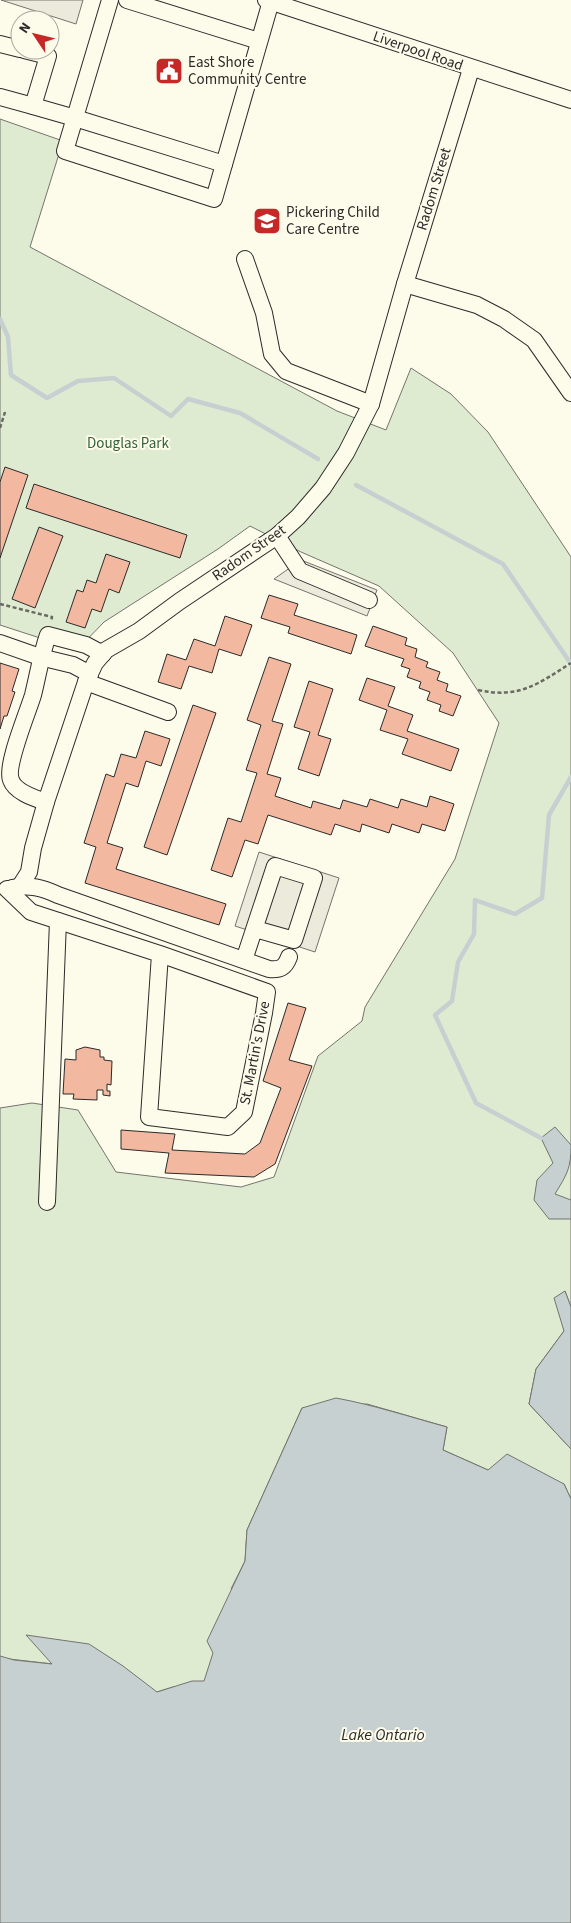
<svg xmlns="http://www.w3.org/2000/svg" width="571" height="1923" viewBox="0 0 571 1923" font-family="'Source Sans 3',sans-serif">
	<style>
		.green { fill: #deebd1; stroke: #74746e }
		.parking { fill: #eceadb; stroke: #74746e }
		.water { fill: #c7d0d0; stroke: #74746e }
		.lines { fill: none; stroke-linecap: round; stroke-linejoin: round }
		.stream { stroke: #c7d0d0; stroke-width: 4.5 }
		.building { fill: #f2b8a0; stroke: #2b2b2b }
		.minor-casing { stroke: #2b2b2b; stroke-width: 18 }
		.path { stroke: #6a6964; stroke-width: 2.5; stroke-dasharray: 4 2.5; stroke-linecap: butt }
		.minor { stroke: #fdfbea; stroke-width: 16 }
		.labels { text-anchor: middle; dominant-baseline: central; stroke-width: 4; stroke-linejoin: round; paint-order: stroke }
		.street-label { font-size: 15px; fill: #2b2b2b; stroke: #fdfbea }
		.poi-label { font-size: 15px; fill: #2b2b2b; stroke: #fdfbea; text-anchor: start }
		.park-label { font-size: 15px; fill: #34623c; stroke: #fdfbea }
		.water-label { font-size: 16px; font-style: italic; fill: #2b2b2b; stroke: #fdfbea }
	</style>
	<rect width="100%" height="100%" fill="#fdfbea"/>
	<path class="green" d="M0,119L63,141L30,247L337,411L386,430L411,368L451,394L488,432L571,557V1307L565,1291L564,1331L536,1369L529,1404L571,1449V1499L564,1484L488,1470L443,1450L447,1427L367,1404L302,1408L247,1530L245,1561L231,1589L343,1680L173,1687L157,1692L53,1664L0,1658V1108L32,1103L78,1110L116,1172L241,1187L274,1177L318,1056L362,1021L365,1007L455,859L499,723L453,653L379,586L301,552L250,526L218,549L104,622L77,650L0,625Z"/>
	<g class="parking">
		<path d="M1,0H83L76,24Z"/>
		<path d="M301,560L377,590L367,616L274,579Z"/>
		<path d="M259,852L339,878L315,952L235,926Z"/>
	</g>
	<g class="water">
		<path d="M555,1127L571,1145C571,1169 567,1174 555,1194L571,1200V1219H549L534,1200L537,1180L553,1163L541,1138Z"/>
		<path d="M565,1291L571,1307V1449L529,1404L536,1369L564,1331L554,1298Z"/>
		<path d="M336,1398C374,1405 410,1417 447,1427L443,1450L488,1470L507,1454L564,1484L571,1499V1923H0V1656L14,1660L52,1664L26,1635L89,1644L123,1666L157,1692L192,1681H204L213,1653L207,1641L245,1561L247,1530L302,1408Z"/>
	</g>
	<g class="lines">
		<g class="stream">
			<path d="M0,319L8,337L11,375L47,398L78,381L114,378L171,416L188,399L240,413L318,459"/>
			<path d="M356,485L503,564L571,664"/>
			<path d="M541,1138L476,1103L435,1015L452,1001L458,962L474,934L475,900L515,914L542,898L549,815L571,777"/>
		</g>
	</g>
	<g class="building">
		<path d="M5,467L28,475L0,558V482Z"/>
		<path d="M34,484L187,535L180,558L26,508Z"/>
		<path d="M39,527L63,536L35,608L12,599Z"/>
		<path d="M106,554L130,562L119,593L109,589L101,612L92,609L85,628L66,622L77,590L83,592L87,580L96,583Z"/>
		<path d="M269,595L298,604L294,615L357,635L351,654L288,633L290,627L261,618Z"/>
		<path d="M225,616L252,625L241,656L219,649L212,673L189,666L181,689L158,682L167,654L186,660L194,639L215,646Z"/>
		<path d="M373,626L407,638L405,645L417,649L415,657L428,662L426,667L440,672L437,680L448,684L446,691L461,696L453,716L439,711L441,705L427,700L430,692L419,688L421,682L407,677L410,669L401,666L404,659L365,646Z"/>
		<path d="M269,657L291,664L272,721L283,724L267,774L281,778L275,796L311,808L313,801L340,809L343,800L367,807L370,799L398,808L401,799L427,807L430,796L454,804L445,831L422,824L419,833L392,824L389,833L362,824L360,832L335,824L331,835L268,815L258,844L245,840L232,877L211,870L228,818L241,822L257,773L246,770L261,725L247,720Z"/>
		<path d="M0,663L19,669L12,691L15,692L7,716H4L0,729Z"/>
		<path d="M367,678L395,687L388,706L413,715L407,731L459,749L451,771L402,754L408,739L380,730L387,710L359,700Z"/>
		<path d="M309,681L333,689L318,735L331,739L319,776L298,769L310,732L294,727Z"/>
		<path d="M193,705L216,713L167,855L144,847Z"/>
		<path d="M145,731L170,739L161,766L146,761L138,787L126,783L107,843L123,848L116,869L226,904L219,925L85,883L96,847L84,843L106,774L114,777L121,754L136,758Z"/>
		<path d="M288,1003L306,1008L289,1060L312,1066L275,1164L254,1177L165,1173L169,1153L121,1149V1130L175,1134L172,1150L245,1154L260,1143L281,1088L263,1081Z"/>
		<path d="M85,1047L100,1050V1057H104V1060L112,1061L111,1085L107,1084V1091H110V1096L103,1095V1090H97V1100L73,1099L74,1094H63L65,1059L76,1060V1050Z"/>
	</g>
	<g class="lines">
		<defs>
			<g id="minor">
				<path d="M110,0L65,151L214,199L271,1"/>
				<path d="M127,0L259,41"/>
				<path d="M266,0L571,100"/>
				<path d="M0,44L20,49"/>
				<path d="M0,97L33,106L48,56L24,50"/>
				<path d="M33,106L75,118L224,164"/>
				<path d="M245,259L264,313L272,354L286,371L371,404"/>
				<path d="M405,284L477,305L504,319L534,340L571,393"/>
				<path d="M277,536L300,571L369,600"/>
				<path d="M0,643L40,657L73,665L90,674"/>
				<path d="M86,682L168,712"/>
				<path d="M46,802C34,798 15,792 11,780C5,766 28,712 33,695C38,675 41,655 48,635L86,645L103,654"/>
				<path d="M20,886L29,872L33,848L46,802L86,682L95,663L106,650L139,631L180,601L277,536L298,517L323,488L346,453L371,404L405,284L471,69"/>
				<path d="M12,888C29,884 43,888 58,895L269,969C280,970 285,968 289,957"/>
				<path d="M7,889L31,912L160,954L267,992L264,1013L244,1112L228,1127L149,1117L160,954"/>
				<path d="M244,960L275,866L314,878L294,940L255,929"/>
				<path d="M47,1202L58,921"/>
			</g>
		</defs>
		<use href="#minor" class="minor-casing"/>
		<g class="path">
			<path d="M0,428L5,412"/>
			<path d="M0,604L52,617L51,621"/>
			<path d="M478,690C519,699 538,684 571,663"/>
		</g>
		<use href="#minor" class="minor"/>
	</g>
	<defs>
		<symbol id="civic-square" viewBox="-11 -11 22 22"><rect x="-9" y="-9" width="18" height="18" rx="4" fill="#c62828" stroke="#fdfbea"/><path d="M-.6-6.5H3V-4.5H.6V-3L4-1V1h2V6H-6V1h2V-1L-.6-3ZM-1.2 2.5V6h2.4V2.5Z" fill="#fff"/></symbol>
		<symbol id="school-square" viewBox="-11 -11 22 22"><rect x="-9" y="-9" width="18" height="18" rx="4" fill="#c62828" stroke="#fdfbea"/><path d="M0-5L7-2L0 1L-7-2ZM-4 1L0 2.5L4 1V4Q0 6-4 4Z" fill="#fff"/></symbol>
	</defs>
	<g fill-rule="evenodd">
		<use href="#civic-square" x="153" y="55" width="32" height="32"/>
		<use href="#school-square" x="251" y="205" width="32" height="32"/>
	</g>
	<g class="labels">
		<g class="street-label">
			<text transform="translate(418 51) rotate(19)">Liverpool Road</text>
			<text transform="translate(434 189) rotate(-73)">Radom Street</text>
			<text transform="translate(249 553) rotate(-35)">Radom Street</text>
			<text transform="translate(255 1053) rotate(-79)">St. Martin's Drive</text>
		</g>
		<g class="poi-label">
			<text x="188" y="62">East Shore<tspan x="188" dy="17">Community Centre</tspan></text>
			<text x="286" y="212">Pickering Child<tspan x="286" dy="17">Care Centre</tspan></text>
		</g>
		<g class="park-label">
			<text x="128" y="443">Douglas Park</text>
		</g>
		<g class="water-label">
			<text x="383" y="1735">Lake Ontario</text>
		</g>
	</g>
	<g transform="translate(35 35) rotate(305)"><circle r="24" fill="#fdfbea" stroke="#a9a89e"/>
	<path d="M0-4L9 19L0 12L-9 19Z" fill="#c62828"/>
	<text y="-8" font-size="14" font-weight="bold" text-anchor="middle" fill="#2b2b2b">N</text>
	</g>
</svg>
